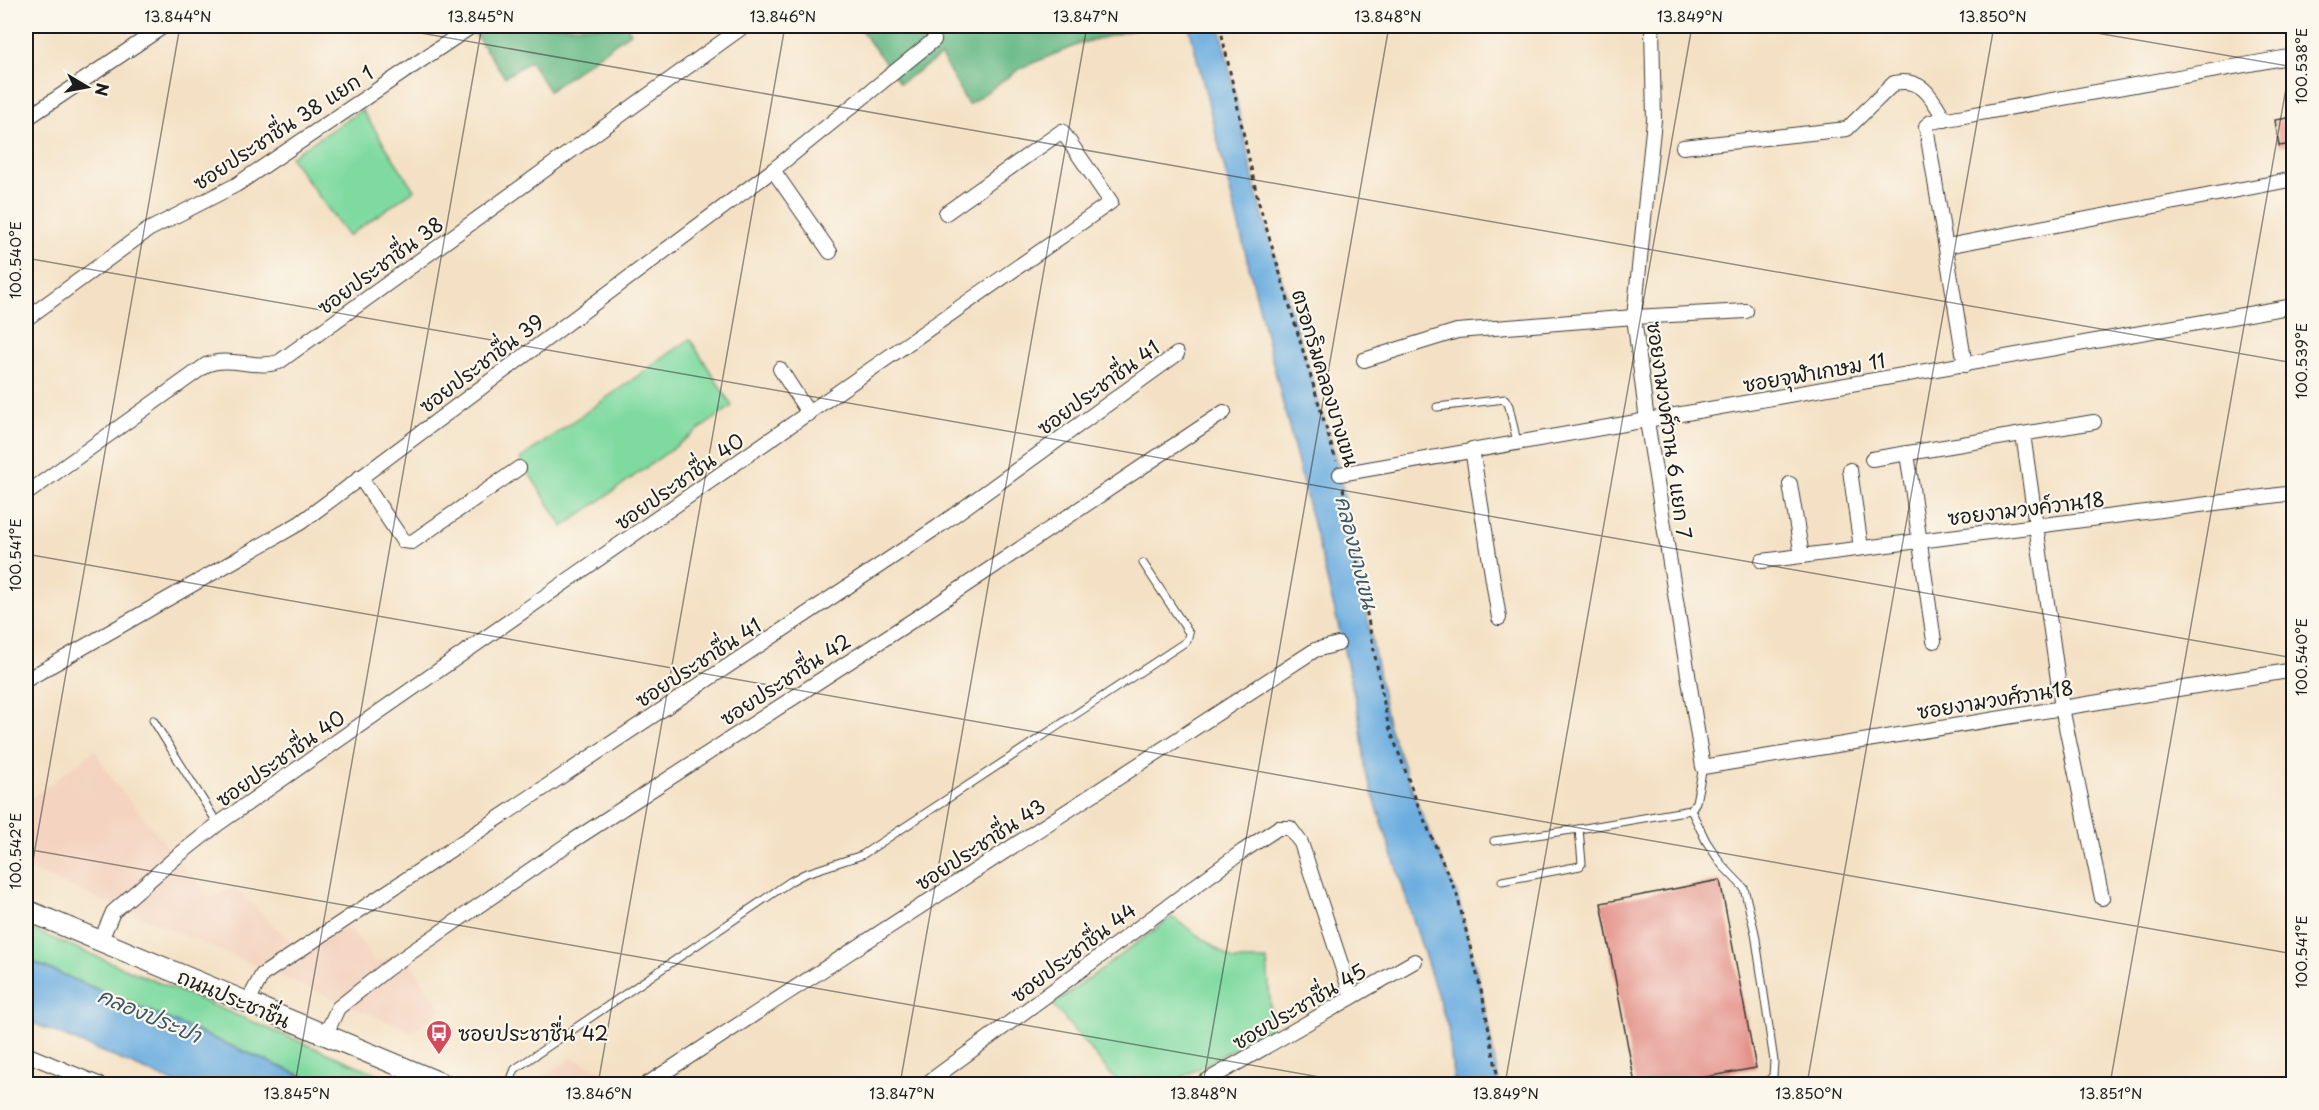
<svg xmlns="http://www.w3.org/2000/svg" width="2319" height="1110" viewBox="0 0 2319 1110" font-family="'Playpen Sans','Playpen Sans Thai',sans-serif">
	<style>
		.built { fill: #f4d3c0 }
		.green { fill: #7fdaa0; stroke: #4e7b5e; stroke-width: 1.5 }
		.forest { fill: #67ba86; stroke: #426b51; stroke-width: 1.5 }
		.water { fill: #6cade0; stroke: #44647e; stroke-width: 1.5 }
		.building { fill: #e28a83 }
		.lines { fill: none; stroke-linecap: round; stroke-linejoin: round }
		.service-casing { stroke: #3c3a35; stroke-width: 9 }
		.minor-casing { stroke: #3c3a35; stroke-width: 16 }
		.secondary-casing { stroke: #3c3a35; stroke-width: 22 }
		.path { stroke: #3c3a35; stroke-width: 3; stroke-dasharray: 4.5 4.5; stroke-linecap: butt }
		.service { stroke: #fff; stroke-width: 7 }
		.minor { stroke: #fff; stroke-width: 14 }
		.secondary { stroke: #fff; stroke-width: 20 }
		.ticks { fill: none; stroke: #1c1c1c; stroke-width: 1.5; stroke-opacity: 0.45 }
		.labels { text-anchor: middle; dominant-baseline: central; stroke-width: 4.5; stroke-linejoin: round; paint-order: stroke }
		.street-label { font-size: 20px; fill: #1c1c1c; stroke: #fbf7ec }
		.poi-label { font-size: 20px; fill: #1c1c1c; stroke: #fbf7ec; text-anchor: start }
		.water-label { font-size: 21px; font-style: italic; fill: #3c566a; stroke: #fbf7ec }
		.neatline { fill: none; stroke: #1c1c1c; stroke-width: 2 }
		.ticks-label { font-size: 15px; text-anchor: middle; fill: #1c1c1c }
	</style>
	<rect width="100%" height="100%" fill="#fbf7ec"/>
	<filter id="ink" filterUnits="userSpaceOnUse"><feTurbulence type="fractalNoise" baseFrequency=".0167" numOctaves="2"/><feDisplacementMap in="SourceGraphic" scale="12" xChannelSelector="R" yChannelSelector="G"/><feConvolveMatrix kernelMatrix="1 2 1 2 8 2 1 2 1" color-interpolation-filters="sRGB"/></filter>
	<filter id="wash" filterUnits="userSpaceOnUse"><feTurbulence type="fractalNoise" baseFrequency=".008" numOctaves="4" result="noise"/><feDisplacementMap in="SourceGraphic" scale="24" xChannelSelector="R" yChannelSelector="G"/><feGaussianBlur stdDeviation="1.35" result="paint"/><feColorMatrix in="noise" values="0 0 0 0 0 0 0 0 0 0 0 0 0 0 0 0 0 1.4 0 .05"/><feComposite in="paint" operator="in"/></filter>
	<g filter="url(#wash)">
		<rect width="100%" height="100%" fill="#f4e1c5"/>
		<g class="built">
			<path d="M95,750L111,778L211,899L233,886L291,942L350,927L376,963L402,951L442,1009L412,1032L26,868V802Z"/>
			<path d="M571,1058L636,1084H532Z"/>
		</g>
		<g class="green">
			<path d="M362,110L414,190L348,236L290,157Z"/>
			<path d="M690,339L732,406L563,527L520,459Z"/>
			<path d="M1172,917L1233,960H1267L1272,1028L1170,1084H1119L1053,1005Z"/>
			<path d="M26,927L401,1084H321L26,959Z"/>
		</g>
		<g class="forest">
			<path d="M485,26H627L631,32L549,91L530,61L505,77L474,33Z"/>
			<path d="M858,26H1147L1082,43L1023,67L968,105L941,56L900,83Z"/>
		</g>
		<g class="water">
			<path d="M1189,26H1220L1258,200L1340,474L1388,724L1419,808L1457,895L1483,998L1499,1084H1454L1448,1028L1366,773L1360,721L1339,628Z"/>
			<path d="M26,959L321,1084H178L26,1020Z"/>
		</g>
		<g id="blocks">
			<g class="building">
				<path d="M2294,117V144L2279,146L2275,120Z"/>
				<path d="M1720,880L1756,1068L1667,1084H1635L1601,903Z"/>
			</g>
		</g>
	</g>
	<g filter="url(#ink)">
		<use href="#blocks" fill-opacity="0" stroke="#3c3a35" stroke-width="1.5"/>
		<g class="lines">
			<defs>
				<g id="service">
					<path d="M1437,407L1505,399L1509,406L1517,442"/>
					<path d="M153,720L218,824"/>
					<path d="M1691,810L1706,841L1722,865L1744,888L1755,933L1774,1061L1773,1076L1765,1084"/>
					<path d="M1494,841L1579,829"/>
					<path d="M1502,881L1580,866L1582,863L1579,829L1691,810L1696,802L1703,767"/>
					<path d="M509,1084L515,1069L791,881L804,874L862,855L1187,641L1189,633L1143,563"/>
					<path d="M1583,1084H1591"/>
				</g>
				<g id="minor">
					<path d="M1652,26L1654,120L1634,317L1647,421L1703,767L2294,670"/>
					<path d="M26,119L164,26"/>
					<path d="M1683,147L1847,129L1894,83C1923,77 1932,98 1945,120"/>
					<path d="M773,170L830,252"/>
					<path d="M1947,246L2294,179"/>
					<path d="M26,319L148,230L236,185L472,26"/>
					<path d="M1364,360L1457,331L1634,317L1746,311"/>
					<path d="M1965,365L1926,126L1931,122L2294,56"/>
					<path d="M780,369L809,414"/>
					<path d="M2023,434L2062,708L2102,898"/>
					<path d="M1472,449L1499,618"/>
					<path d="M1907,453L1934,641"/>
					<path d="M1872,459L2094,422"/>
					<path d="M1850,470L1861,548"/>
					<path d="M1340,474L2294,306"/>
					<path d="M360,477L403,541L412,542L519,468"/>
					<path d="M1790,484L1802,556"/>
					<path d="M26,494L206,365C230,355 255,370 279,362L744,26"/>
					<path d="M1762,561L2294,493"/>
					<path d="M26,680L300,523L773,170L934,40"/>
					<path d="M100,942L113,912L175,858L218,824L1111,202L1062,131L946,213"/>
					<path d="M247,1003L262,975L939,526L1177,354"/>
					<path d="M325,1036L338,1008L387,969L571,842L924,613L1224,412"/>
					<path d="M26,1054L98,1084"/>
					<path d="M647,1084L1315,650L1338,644"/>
					<path d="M926,1084L1243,851L1278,828H1290L1301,843L1352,997"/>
					<path d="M1201,1084L1415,961"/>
				</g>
				<path id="secondary" d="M26,910L443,1084"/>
			</defs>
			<use href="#service" class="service-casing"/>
			<use href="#minor" class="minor-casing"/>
			<use href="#secondary" class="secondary-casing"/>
			<g class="path">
				<path d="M1220,26L1258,200L1336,461"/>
				<path d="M1343,488L1388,724L1419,808L1457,895L1483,998L1499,1084"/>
			</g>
			<use href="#service" class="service"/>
			<use href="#minor" class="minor"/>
			<use href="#secondary" class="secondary"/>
		</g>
	</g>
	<path class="ticks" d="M381,26L2294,363M2056,26L2294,67M26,258L2294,658M26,554L2294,954M26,849L1359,1084M26,900L180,26M295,1084L482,26M598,1084L785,26M900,1084L1087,26M1203,1084L1389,26M1505,1084L1692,26M1807,1084L1994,26M2110,1084L2294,43"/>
	<defs>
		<symbol id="bus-pin" viewBox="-11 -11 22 30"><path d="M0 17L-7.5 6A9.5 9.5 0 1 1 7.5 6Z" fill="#d1495b" stroke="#fbf7ec"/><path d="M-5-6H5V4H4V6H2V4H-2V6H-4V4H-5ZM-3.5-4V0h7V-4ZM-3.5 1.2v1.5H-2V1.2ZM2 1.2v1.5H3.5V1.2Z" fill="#fff"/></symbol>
	</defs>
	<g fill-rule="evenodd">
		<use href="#bus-pin" x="424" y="1018" width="30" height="40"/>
	</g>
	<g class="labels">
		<g class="street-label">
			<text transform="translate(283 127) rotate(-33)">ซอยประชาชื่น 38 แยก 1</text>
			<text transform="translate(380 265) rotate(-36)">ซอยประชาชื่น 38</text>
			<text transform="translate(481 363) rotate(-37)">ซอยประชาชื่น 39</text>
			<text transform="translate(1814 372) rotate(-10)">ซอยจุฬาเกษม 11</text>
			<text transform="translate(1326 378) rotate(73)">ตรอกริมคลองบางเขน</text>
			<text transform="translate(1098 387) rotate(-36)">ซอยประชาชื่น 41</text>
			<text transform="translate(1670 430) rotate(82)">ซอยงามวงศ์วาน 6 แยก 7</text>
			<text transform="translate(679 481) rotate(-35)">ซอยประชาชื่น 40</text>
			<text transform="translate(2026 508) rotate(-7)">ซอยงามวงค์วาน18</text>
			<text transform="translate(698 662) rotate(-33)">ซอยประชาชื่น 41</text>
			<text transform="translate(785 679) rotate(-33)">ซอยประชาชื่น 42</text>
			<text transform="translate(1995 699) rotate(-9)">ซอยงามวงศ์วาน18</text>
			<text transform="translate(280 758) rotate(-35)">ซอยประชาชื่น 40</text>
			<text transform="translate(980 844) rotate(-33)">ซอยประชาชื่น 43</text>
			<text transform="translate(1073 952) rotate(-37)">ซอยประชาชื่น 44</text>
			<text transform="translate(234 998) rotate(23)">ถนนประชาชื่น</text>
			<text transform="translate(1299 1006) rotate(-30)">ซอยประชาชื่น 45</text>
		</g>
		<g class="poi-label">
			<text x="458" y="1033">ซอยประชาชื่น 42</text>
		</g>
		<g class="water-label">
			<text transform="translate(1358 552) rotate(76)">คลองบางเขน</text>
			<text transform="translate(150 1014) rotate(23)">คลองประปา</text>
		</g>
	</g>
	<rect width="2319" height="1110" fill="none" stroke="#fbf7ec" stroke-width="66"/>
	<g transform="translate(87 87) rotate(100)" stroke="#fbf7ec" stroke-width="4.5" paint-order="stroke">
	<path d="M0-4.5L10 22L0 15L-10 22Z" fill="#1c1c1c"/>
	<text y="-9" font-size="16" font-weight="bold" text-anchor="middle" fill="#1c1c1c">N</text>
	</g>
	<rect x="33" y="33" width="2253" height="1044" class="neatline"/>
	<g class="ticks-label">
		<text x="178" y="22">13.844°N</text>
		<text x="481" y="22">13.845°N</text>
		<text x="783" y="22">13.846°N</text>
		<text x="1086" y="22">13.847°N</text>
		<text x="1388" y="22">13.848°N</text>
		<text x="1690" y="22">13.849°N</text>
		<text x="1993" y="22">13.850°N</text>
		<text transform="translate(2302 66) rotate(-90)" y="5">100.538°E</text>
		<text transform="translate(16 260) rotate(-90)" y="5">100.540°E</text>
		<text transform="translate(2302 361) rotate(-90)" y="5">100.539°E</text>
		<text transform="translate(16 555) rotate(-90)" y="5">100.541°E</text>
		<text transform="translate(2302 657) rotate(-90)" y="5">100.540°E</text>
		<text transform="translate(16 851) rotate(-90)" y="5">100.542°E</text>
		<text transform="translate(2302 952) rotate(-90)" y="5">100.541°E</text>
		<text x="297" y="1099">13.845°N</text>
		<text x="599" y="1099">13.846°N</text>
		<text x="902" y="1099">13.847°N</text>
		<text x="1204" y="1099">13.848°N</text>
		<text x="1506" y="1099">13.849°N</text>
		<text x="1809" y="1099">13.850°N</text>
		<text x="2111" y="1099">13.851°N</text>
	</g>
</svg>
